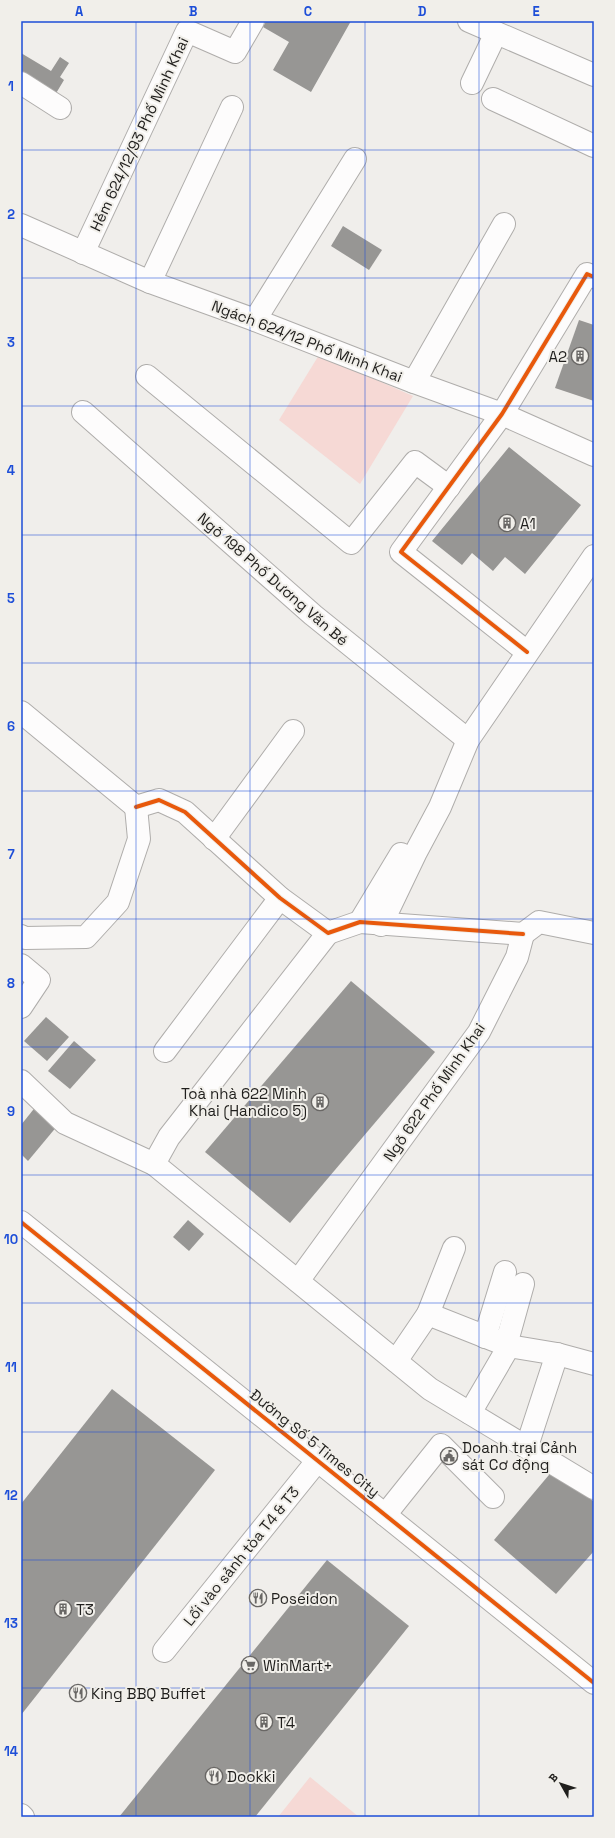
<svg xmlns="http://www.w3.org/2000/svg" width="615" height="1838" viewBox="0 0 615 1838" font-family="'Space Grotesk',sans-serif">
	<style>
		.green { fill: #f6d9d5 }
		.building { fill: #979694 }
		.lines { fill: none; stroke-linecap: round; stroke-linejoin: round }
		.minor-casing { stroke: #afadab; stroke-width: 24 }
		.minor { stroke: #fdfcfc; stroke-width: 22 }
		.cycleway-casing { stroke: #f1efea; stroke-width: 6 }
		.cycleway { stroke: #e8590c; stroke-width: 4 }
		.grid { fill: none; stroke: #1d4ed8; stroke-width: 1; stroke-opacity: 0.55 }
		.labels { text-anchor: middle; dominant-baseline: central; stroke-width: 4; stroke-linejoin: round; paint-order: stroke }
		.street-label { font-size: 15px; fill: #201f1d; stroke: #f1efea }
		.poi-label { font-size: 15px; fill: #201f1d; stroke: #f1efea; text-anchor: start }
		.neatline { fill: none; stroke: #1d4ed8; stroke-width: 1.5 }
		.grid-label { font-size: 13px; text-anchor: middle; font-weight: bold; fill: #1d4ed8 }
	</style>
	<rect width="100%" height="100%" fill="#f0eeeb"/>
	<g class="green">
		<path d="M319,355L413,396L360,484L279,420Z"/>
		<path d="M310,1777L359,1817H278Z"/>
	</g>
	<g class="building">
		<path d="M266,21H351L311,92L273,70L289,42L263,27Z"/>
		<path d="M21,53L51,71L60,57L69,63L60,77L64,80L55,95L21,74Z"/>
		<path d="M343,226L382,250L369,270L331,246Z"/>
		<path d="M579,320L594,325V401L555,388Z"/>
		<path d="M509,447L581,505L525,574L505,557L493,571L472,553L462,565L432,541Z"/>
		<path d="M351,981L435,1052L290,1223L205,1152Z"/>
		<path d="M46,1017L69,1037L47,1061L24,1041Z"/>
		<path d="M74,1041L96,1060L70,1089L48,1071Z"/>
		<path d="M37,1105L58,1125L28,1161L21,1154V1125Z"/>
		<path d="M188,1220L204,1234L189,1251L173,1237Z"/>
		<path d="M112,1389L215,1470L21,1715V1504Z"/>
		<path d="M554,1469L594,1502V1551L556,1594L494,1540Z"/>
		<path d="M327,1560L409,1626L255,1817H119Z"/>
	</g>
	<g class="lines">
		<defs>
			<g id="minor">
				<path d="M469,21L594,75"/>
				<path d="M21,83L60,108"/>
				<path d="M472,83L496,33"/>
				<path d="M493,99L594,146"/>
				<path d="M21,225L150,282L255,320L414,382L502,414L594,455"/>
				<path d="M83,253L187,31L235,52L253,21"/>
				<path d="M150,282L232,107"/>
				<path d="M255,320L355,159"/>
				<path d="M147,376L351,543L415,462L449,487"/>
				<path d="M414,382L504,224"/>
				<path d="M83,412L313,615L468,740"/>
				<path d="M527,652L401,552L502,414L587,274L594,277"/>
				<path d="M21,712L136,807"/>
				<path d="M136,807L159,800L185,812L280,898L328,933L360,922L523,934"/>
				<path d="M214,839L293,731"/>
				<path d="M360,922L401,854"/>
				<path d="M381,925L416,852L440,807L468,740L594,556"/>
				<path d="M523,934L539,922L594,933"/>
				<path d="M21,936L25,938L86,937L118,902L139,839L136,807"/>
				<path d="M21,965L39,980L21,1007"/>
				<path d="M165,1051L280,898"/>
				<path d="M21,1081L65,1123L154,1164L430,1389L594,1488"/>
				<path d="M154,1164L169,1137L328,933"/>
				<path d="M21,1222L594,1683"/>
				<path d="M298,1281L479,1032L517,957L523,934"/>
				<path d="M428,1314L454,1248"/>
				<path d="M485,1337L505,1272"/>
				<path d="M506,1345L523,1284"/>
				<path d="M396,1361L428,1314L509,1346L557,1354L594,1364"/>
				<path d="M470,1413L509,1346"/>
				<path d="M527,1446L557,1354"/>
				<path d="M385,1515L441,1445L493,1497"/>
				<path d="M164,1651L318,1460"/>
				<path d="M21,1815L23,1817"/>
			</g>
		</defs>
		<use href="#minor" class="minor-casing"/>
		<use href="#minor" class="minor"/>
		<defs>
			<g id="cycleway">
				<path d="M527,652L401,552L502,414L587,274L594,277"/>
				<path d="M136,807L159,800L185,812L280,898L328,933L360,922L523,934"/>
				<path d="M21,1222L594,1683"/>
			</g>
		</defs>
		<use href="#cycleway" class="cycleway-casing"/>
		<use href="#cycleway" class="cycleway"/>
	</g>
	<path class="grid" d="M136,21V1817M250,21V1817M365,21V1817M479,21V1817M21,150H594M21,278H594M21,406H594M21,535H594M21,663H594M21,791H594M21,919H594M21,1047H594M21,1175H594M21,1303H594M21,1432H594M21,1560H594M21,1688H594"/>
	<defs>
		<symbol id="building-ring" viewBox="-11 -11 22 22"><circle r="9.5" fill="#f1efea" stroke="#696765" stroke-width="1.5"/><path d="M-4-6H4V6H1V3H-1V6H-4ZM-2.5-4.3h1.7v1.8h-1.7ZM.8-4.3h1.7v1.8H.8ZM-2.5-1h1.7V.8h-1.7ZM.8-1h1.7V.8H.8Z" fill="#696765"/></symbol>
		<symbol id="civic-ring" viewBox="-11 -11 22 22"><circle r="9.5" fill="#f1efea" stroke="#696765" stroke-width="1.5"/><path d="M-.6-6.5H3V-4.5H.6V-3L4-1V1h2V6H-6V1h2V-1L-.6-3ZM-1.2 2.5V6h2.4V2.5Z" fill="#696765"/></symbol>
		<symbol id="restaurant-ring" viewBox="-11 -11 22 22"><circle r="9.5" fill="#f1efea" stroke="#696765" stroke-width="1.5"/><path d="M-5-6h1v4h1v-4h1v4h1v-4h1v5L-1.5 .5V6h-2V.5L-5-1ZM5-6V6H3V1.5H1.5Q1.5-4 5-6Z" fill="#696765"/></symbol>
		<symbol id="supermarket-ring" viewBox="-11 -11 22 22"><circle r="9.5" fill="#f1efea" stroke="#696765" stroke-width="1.5"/><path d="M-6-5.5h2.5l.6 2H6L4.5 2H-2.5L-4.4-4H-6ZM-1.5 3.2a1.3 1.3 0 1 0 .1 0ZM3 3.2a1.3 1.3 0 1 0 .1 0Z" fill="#696765"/></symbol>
	</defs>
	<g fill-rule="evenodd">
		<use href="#building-ring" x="570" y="346" width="20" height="20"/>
		<use href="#building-ring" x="497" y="513" width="20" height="20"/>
		<use href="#building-ring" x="310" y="1092" width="20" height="20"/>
		<use href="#civic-ring" x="439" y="1446" width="20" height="20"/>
		<use href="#restaurant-ring" x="248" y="1588" width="20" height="20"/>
		<use href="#building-ring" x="53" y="1599" width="20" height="20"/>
		<use href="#supermarket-ring" x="240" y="1655" width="20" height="20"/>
		<use href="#restaurant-ring" x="68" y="1683" width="20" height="20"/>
		<use href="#building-ring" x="254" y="1712" width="20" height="20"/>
		<use href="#restaurant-ring" x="204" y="1766" width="20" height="20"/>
	</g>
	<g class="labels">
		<g class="street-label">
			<text transform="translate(139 134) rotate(-65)">Hẻm 624/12/93 Phố Minh Khai</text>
			<text transform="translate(307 341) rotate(21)">Ngách 624/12 Phố Minh Khai</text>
			<text transform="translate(273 579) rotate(41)">Ngõ 198 Phố Dương Văn Bé</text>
			<text transform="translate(434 1092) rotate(-55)">Ngõ 622 Phố Minh Khai</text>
			<text transform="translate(315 1443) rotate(39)">Đường Số 5 Times City</text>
			<text transform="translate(241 1556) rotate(-51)">Lối vào sảnh tòa T4 &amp; T3</text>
		</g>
		<g class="poi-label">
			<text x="567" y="356" text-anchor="end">A2</text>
			<text x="520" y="523">A1</text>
			<text x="307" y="1093" text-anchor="end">Toà nhà 622 Minh<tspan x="307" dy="17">Khai (Handico 5)</tspan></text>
			<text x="462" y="1447">Doanh trại Cảnh<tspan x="462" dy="17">sát Cơ động</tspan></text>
			<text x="271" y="1598">Poseidon</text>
			<text x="76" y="1609">T3</text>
			<text x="263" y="1665">WinMart+</text>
			<text x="91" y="1693">King BBQ Buffet</text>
			<text x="277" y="1722">T4</text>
			<text x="227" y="1776">Dookki</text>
		</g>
	</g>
	<rect width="615" height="1838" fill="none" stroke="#f1efea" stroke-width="44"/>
	<g transform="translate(561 1784) rotate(309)" stroke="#f1efea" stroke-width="3" paint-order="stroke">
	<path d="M0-3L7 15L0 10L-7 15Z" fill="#201f1d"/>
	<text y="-6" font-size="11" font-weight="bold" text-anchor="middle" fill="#201f1d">B</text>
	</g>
	<rect x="22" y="22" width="571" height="1794" class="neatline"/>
	<g class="grid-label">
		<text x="79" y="16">A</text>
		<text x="193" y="16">B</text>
		<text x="308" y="16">C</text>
		<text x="422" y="16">D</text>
		<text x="536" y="16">E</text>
		<text x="11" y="91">1</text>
		<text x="11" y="219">2</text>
		<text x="11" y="347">3</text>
		<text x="11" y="475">4</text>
		<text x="11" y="603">5</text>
		<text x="11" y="731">6</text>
		<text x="11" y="859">7</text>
		<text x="11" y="988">8</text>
		<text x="11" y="1116">9</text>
		<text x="11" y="1244">10</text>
		<text x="11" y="1372">11</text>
		<text x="11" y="1500">12</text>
		<text x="11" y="1628">13</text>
		<text x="11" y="1756">14</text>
	</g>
</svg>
